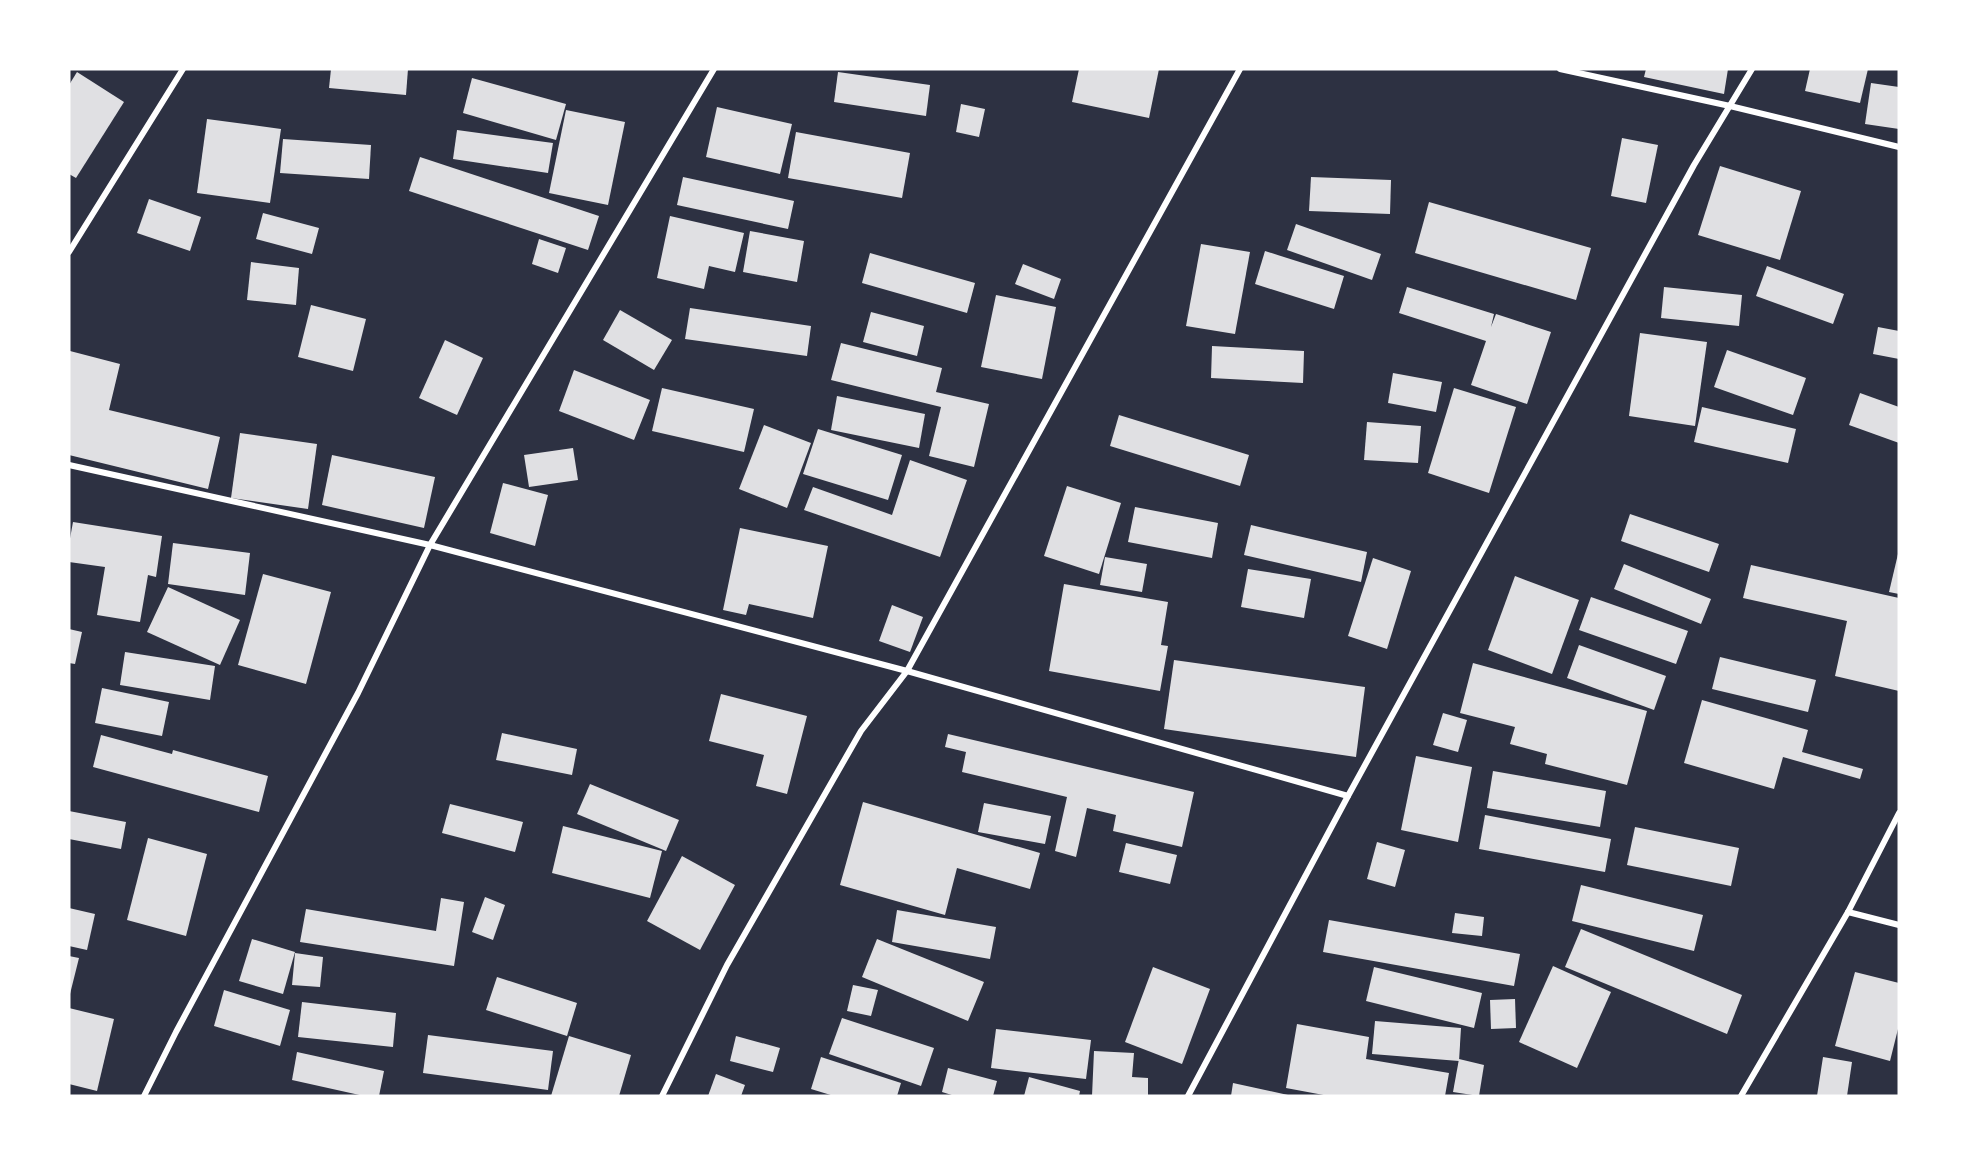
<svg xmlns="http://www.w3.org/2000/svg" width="1968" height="1165" viewBox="0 0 1968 1165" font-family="'Work Sans',sans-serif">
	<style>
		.building { fill: #e0e0e3 }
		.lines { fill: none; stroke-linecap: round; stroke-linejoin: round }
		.minor { stroke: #fff; stroke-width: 6 }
	</style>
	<rect width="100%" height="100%" fill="#2d3142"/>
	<g class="building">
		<path d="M331,69H408L406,95L329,88Z"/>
		<path d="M1079,69H1159L1149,118L1072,102Z"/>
		<path d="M1646,69H1728L1724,94L1644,77Z"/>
		<path d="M1810,69H1868L1860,103L1805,91Z"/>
		<path d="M77,72L124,102L76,178L69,174V85Z"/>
		<path d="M838,72L930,85L926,116L834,102Z"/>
		<path d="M472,78L566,104L556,140L463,113Z"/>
		<path d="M1871,83L1899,87V129L1865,124Z"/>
		<path d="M961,104L985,109L979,137L956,132Z"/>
		<path d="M717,107L792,124L780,174L706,157Z"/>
		<path d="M566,110L625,122L608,205L549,193Z"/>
		<path d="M207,119L281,129L270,203L197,193Z"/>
		<path d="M457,130L553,143L548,173L453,159Z"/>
		<path d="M796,132L910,153L902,198L788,178Z"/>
		<path d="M1622,138L1658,145L1646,203L1611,196Z"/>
		<path d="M283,139L371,145L369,179L280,173Z"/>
		<path d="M420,157L599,216L588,250L409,191Z"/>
		<path d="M1720,166L1801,191L1780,260L1698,235Z"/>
		<path d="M683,177L794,201L788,229L677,205Z"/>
		<path d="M1311,177L1391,180L1390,214L1309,211Z"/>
		<path d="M149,199L201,217L190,251L137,233Z"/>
		<path d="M1429,202L1591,248L1576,300L1415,253Z"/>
		<path d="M263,213L319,228L312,254L256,239Z"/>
		<path d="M670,216L744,233L735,272L709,266L704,289L657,278Z"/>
		<path d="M1296,224L1381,254L1372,280L1287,250Z"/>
		<path d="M750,231L804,241L797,282L743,272Z"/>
		<path d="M539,239L566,248L558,273L532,264Z"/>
		<path d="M1201,244L1250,252L1235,334L1186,326Z"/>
		<path d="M1265,251L1344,276L1334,309L1255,284Z"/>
		<path d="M870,253L975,283L967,313L862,283Z"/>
		<path d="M251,262L299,268L296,305L247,300Z"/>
		<path d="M1023,264L1061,279L1054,299L1015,284Z"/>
		<path d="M1767,266L1844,294L1833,324L1756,296Z"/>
		<path d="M1407,287L1494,314L1491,327L1496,314L1551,332L1527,404L1471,385L1486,341L1399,313Z"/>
		<path d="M1664,287L1742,295L1739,326L1661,318Z"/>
		<path d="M996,295L1056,307L1042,379L981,367Z"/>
		<path d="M311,305L366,319L353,371L298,357Z"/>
		<path d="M690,308L811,326L807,356L685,339Z"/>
		<path d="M620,310L672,340L654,370L603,340Z"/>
		<path d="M871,312L924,326L917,356L863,342Z"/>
		<path d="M1878,327L1899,331V359L1873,354Z"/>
		<path d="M1640,333L1707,342L1695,426L1629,416Z"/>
		<path d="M445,340L483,358L457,415L419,398Z"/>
		<path d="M841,343L942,368L936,392L989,404L974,467L929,456L941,407L831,380Z"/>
		<path d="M1212,346L1304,351L1303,383L1211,378Z"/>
		<path d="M1727,350L1806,378L1793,415L1714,387Z"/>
		<path d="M70,351L120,364L109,410L220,437L208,489L69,455Z"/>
		<path d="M574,370L650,400L634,440L559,411Z"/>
		<path d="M1393,373L1442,382L1436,412L1388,403Z"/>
		<path d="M662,388L754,409L744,452L652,431Z"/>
		<path d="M1454,388L1516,407L1489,493L1428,473Z"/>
		<path d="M1860,393L1899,407V443L1849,425Z"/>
		<path d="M837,396L925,414L919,448L831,430Z"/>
		<path d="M1702,407L1796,429L1788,463L1694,442Z"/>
		<path d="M1119,415L1249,455L1240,486L1110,446Z"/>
		<path d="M1367,422L1421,426L1418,463L1364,460Z"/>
		<path d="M764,425L811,443L787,508L739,489Z"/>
		<path d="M818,429L902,455L888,500L803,474Z"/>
		<path d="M240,433L317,444L308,509L231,498Z"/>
		<path d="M573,448L578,480L529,487L524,455Z"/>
		<path d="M332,455L435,477L424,528L322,505Z"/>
		<path d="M910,460L967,480L940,557L804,510L813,487L892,515Z"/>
		<path d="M503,483L548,495L535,546L490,533Z"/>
		<path d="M1067,486L1121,503L1099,574L1044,556Z"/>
		<path d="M1135,507L1218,523L1212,558L1128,542Z"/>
		<path d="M1630,514L1719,544L1709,572L1621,541Z"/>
		<path d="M73,522L162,536L156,577L148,575L140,622L97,615L105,567L69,562V544Z"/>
		<path d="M1251,525L1367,552L1361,582L1244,555Z"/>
		<path d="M740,528L828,546L813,618L749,604L746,615L723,610Z"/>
		<path d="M173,543L250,553L245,595L168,584Z"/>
		<path d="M1898,554H1899V594L1889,592Z"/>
		<path d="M1105,557L1147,564L1142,592L1100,585Z"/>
		<path d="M1373,558L1411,571L1387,649L1348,636Z"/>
		<path d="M1624,564L1711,599L1701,624L1614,589Z"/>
		<path d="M1751,565L1899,598V691L1835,676L1847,621L1743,598Z"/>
		<path d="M1248,569L1311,579L1304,618L1241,607Z"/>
		<path d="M263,574L331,592L306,684L238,665Z"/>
		<path d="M1515,576L1579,600L1552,674L1488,650Z"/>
		<path d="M1064,584L1168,602L1161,645L1168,646L1160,691L1049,671Z"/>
		<path d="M168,587L240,620L220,665L147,632Z"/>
		<path d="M1591,597L1688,631L1676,664L1579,630Z"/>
		<path d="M892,605L923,617L910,652L879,641Z"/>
		<path d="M69,629L82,632L75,664L69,663Z"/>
		<path d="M1579,645L1666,676L1654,710L1567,678Z"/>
		<path d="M125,652L215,666L210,700L120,685Z"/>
		<path d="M1720,657L1816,680L1808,712L1712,689Z"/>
		<path d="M1174,660L1365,687L1356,757L1164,729Z"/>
		<path d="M1473,663L1647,711L1627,785L1545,764L1547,754L1510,744L1515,727L1460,713Z"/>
		<path d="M102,688L169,702L162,736L95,723Z"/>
		<path d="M721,694L807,716L787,794L756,786L764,755L709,741Z"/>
		<path d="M1702,700L1808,730L1802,752L1863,769L1860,779L1783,757L1774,789L1684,763Z"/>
		<path d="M1443,713L1467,720L1458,752L1433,745Z"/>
		<path d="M502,733L577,749L572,775L496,760Z"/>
		<path d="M948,734L1194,792L1182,847L1113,831L1116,815L1087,808L1076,857L1055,851L1067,797L962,772L966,752L945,747Z"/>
		<path d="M101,735L172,754L173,750L268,776L259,812L93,767Z"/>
		<path d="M1416,756L1472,767L1458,842L1401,830Z"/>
		<path d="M1493,771L1606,791L1600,827L1487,808Z"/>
		<path d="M590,784L679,820L666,851L577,814Z"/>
		<path d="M863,802L1040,853L1030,889L957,868L945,915L840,885Z"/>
		<path d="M984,803L1051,816L1045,844L978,832Z"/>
		<path d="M450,804L523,822L515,852L442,833Z"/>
		<path d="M69,811L126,822L121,849L69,839Z"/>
		<path d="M1485,815L1611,839L1605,872L1479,849Z"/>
		<path d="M563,826L662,851L650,898L552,873Z"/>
		<path d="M1635,827L1739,848L1731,886L1627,865Z"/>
		<path d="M148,838L207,854L186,936L127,920Z"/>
		<path d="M1377,842L1405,850L1395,887L1367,879Z"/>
		<path d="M1126,843L1177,855L1170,884L1119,872Z"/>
		<path d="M682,856L735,885L700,950L647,921Z"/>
		<path d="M1581,885L1703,915L1694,951L1572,921Z"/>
		<path d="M485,897L505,905L493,940L472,932Z"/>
		<path d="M441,898L464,902L454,966L300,942L306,909L436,931Z"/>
		<path d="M69,908L95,914L87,950L69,946Z"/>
		<path d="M897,910L996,927L990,959L892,942Z"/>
		<path d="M1455,913L1484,917L1482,936L1452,933Z"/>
		<path d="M1329,920L1520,954L1514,986L1323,952Z"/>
		<path d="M1581,929L1742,995L1727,1034L1565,967Z"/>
		<path d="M252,939L295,952L283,994L239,981Z"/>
		<path d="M877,939L984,982L968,1021L862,977Z"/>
		<path d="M295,953L323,957L320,987L292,985Z"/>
		<path d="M69,956L79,958L70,994H69Z"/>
		<path d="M1553,966L1611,992L1577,1068L1519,1042Z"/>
		<path d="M1153,967L1210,989L1182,1064L1125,1042Z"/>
		<path d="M1374,967L1482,993L1474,1028L1366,1001Z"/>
		<path d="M1855,972L1899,983V1025L1890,1061L1835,1046Z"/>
		<path d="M497,977L577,1003L567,1036L486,1010Z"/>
		<path d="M853,985L878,990L871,1016L847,1011Z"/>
		<path d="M224,990L290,1010L280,1046L214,1026Z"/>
		<path d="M1515,999L1516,1028L1491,1029L1490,1000Z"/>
		<path d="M302,1002L396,1013L393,1047L298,1037Z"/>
		<path d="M69,1008L114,1019L97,1091L69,1084Z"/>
		<path d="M842,1018L934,1048L921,1086L829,1054Z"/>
		<path d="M1375,1021L1461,1028L1459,1061L1372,1054Z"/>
		<path d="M1297,1024L1369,1037L1366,1059L1449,1073L1445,1096H1329L1286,1088Z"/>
		<path d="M996,1029L1091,1040L1086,1079L991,1068Z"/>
		<path d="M428,1035L553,1051L548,1090L423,1073Z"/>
		<path d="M569,1036L631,1055L619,1096H551Z"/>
		<path d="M736,1036L780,1048L773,1072L730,1061Z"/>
		<path d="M1094,1051L1134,1053L1132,1077L1148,1078V1096H1092Z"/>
		<path d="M297,1052L384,1071L379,1096H364L292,1080Z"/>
		<path d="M821,1057L901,1083L897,1096H834L811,1089Z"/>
		<path d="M1823,1057L1852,1062L1847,1096H1817Z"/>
		<path d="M1459,1059L1484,1065L1479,1096L1453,1092Z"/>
		<path d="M948,1068L997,1081L993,1096H955L942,1092Z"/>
		<path d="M716,1074L745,1085L741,1096H708Z"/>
		<path d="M1029,1077L1080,1091L1079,1096H1024Z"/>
		<path d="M1233,1083L1288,1095V1096H1231Z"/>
	</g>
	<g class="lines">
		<g class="minor">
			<path d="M1560,69L1730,106L1899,147"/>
			<path d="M69,252L183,69"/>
			<path d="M69,465L430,545L907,671L1348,796"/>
			<path d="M1848,912L1899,925"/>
			<path d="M144,1096L176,1032L358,693L430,545L714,69"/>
			<path d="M662,1096L727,965L861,731L907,671L1240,69"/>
			<path d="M1188,1096L1348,796L1694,165L1752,69"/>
			<path d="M1741,1096L1848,912L1899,813"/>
		</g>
	</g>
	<rect width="1968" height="1165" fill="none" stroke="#ffffff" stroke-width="141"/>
</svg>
